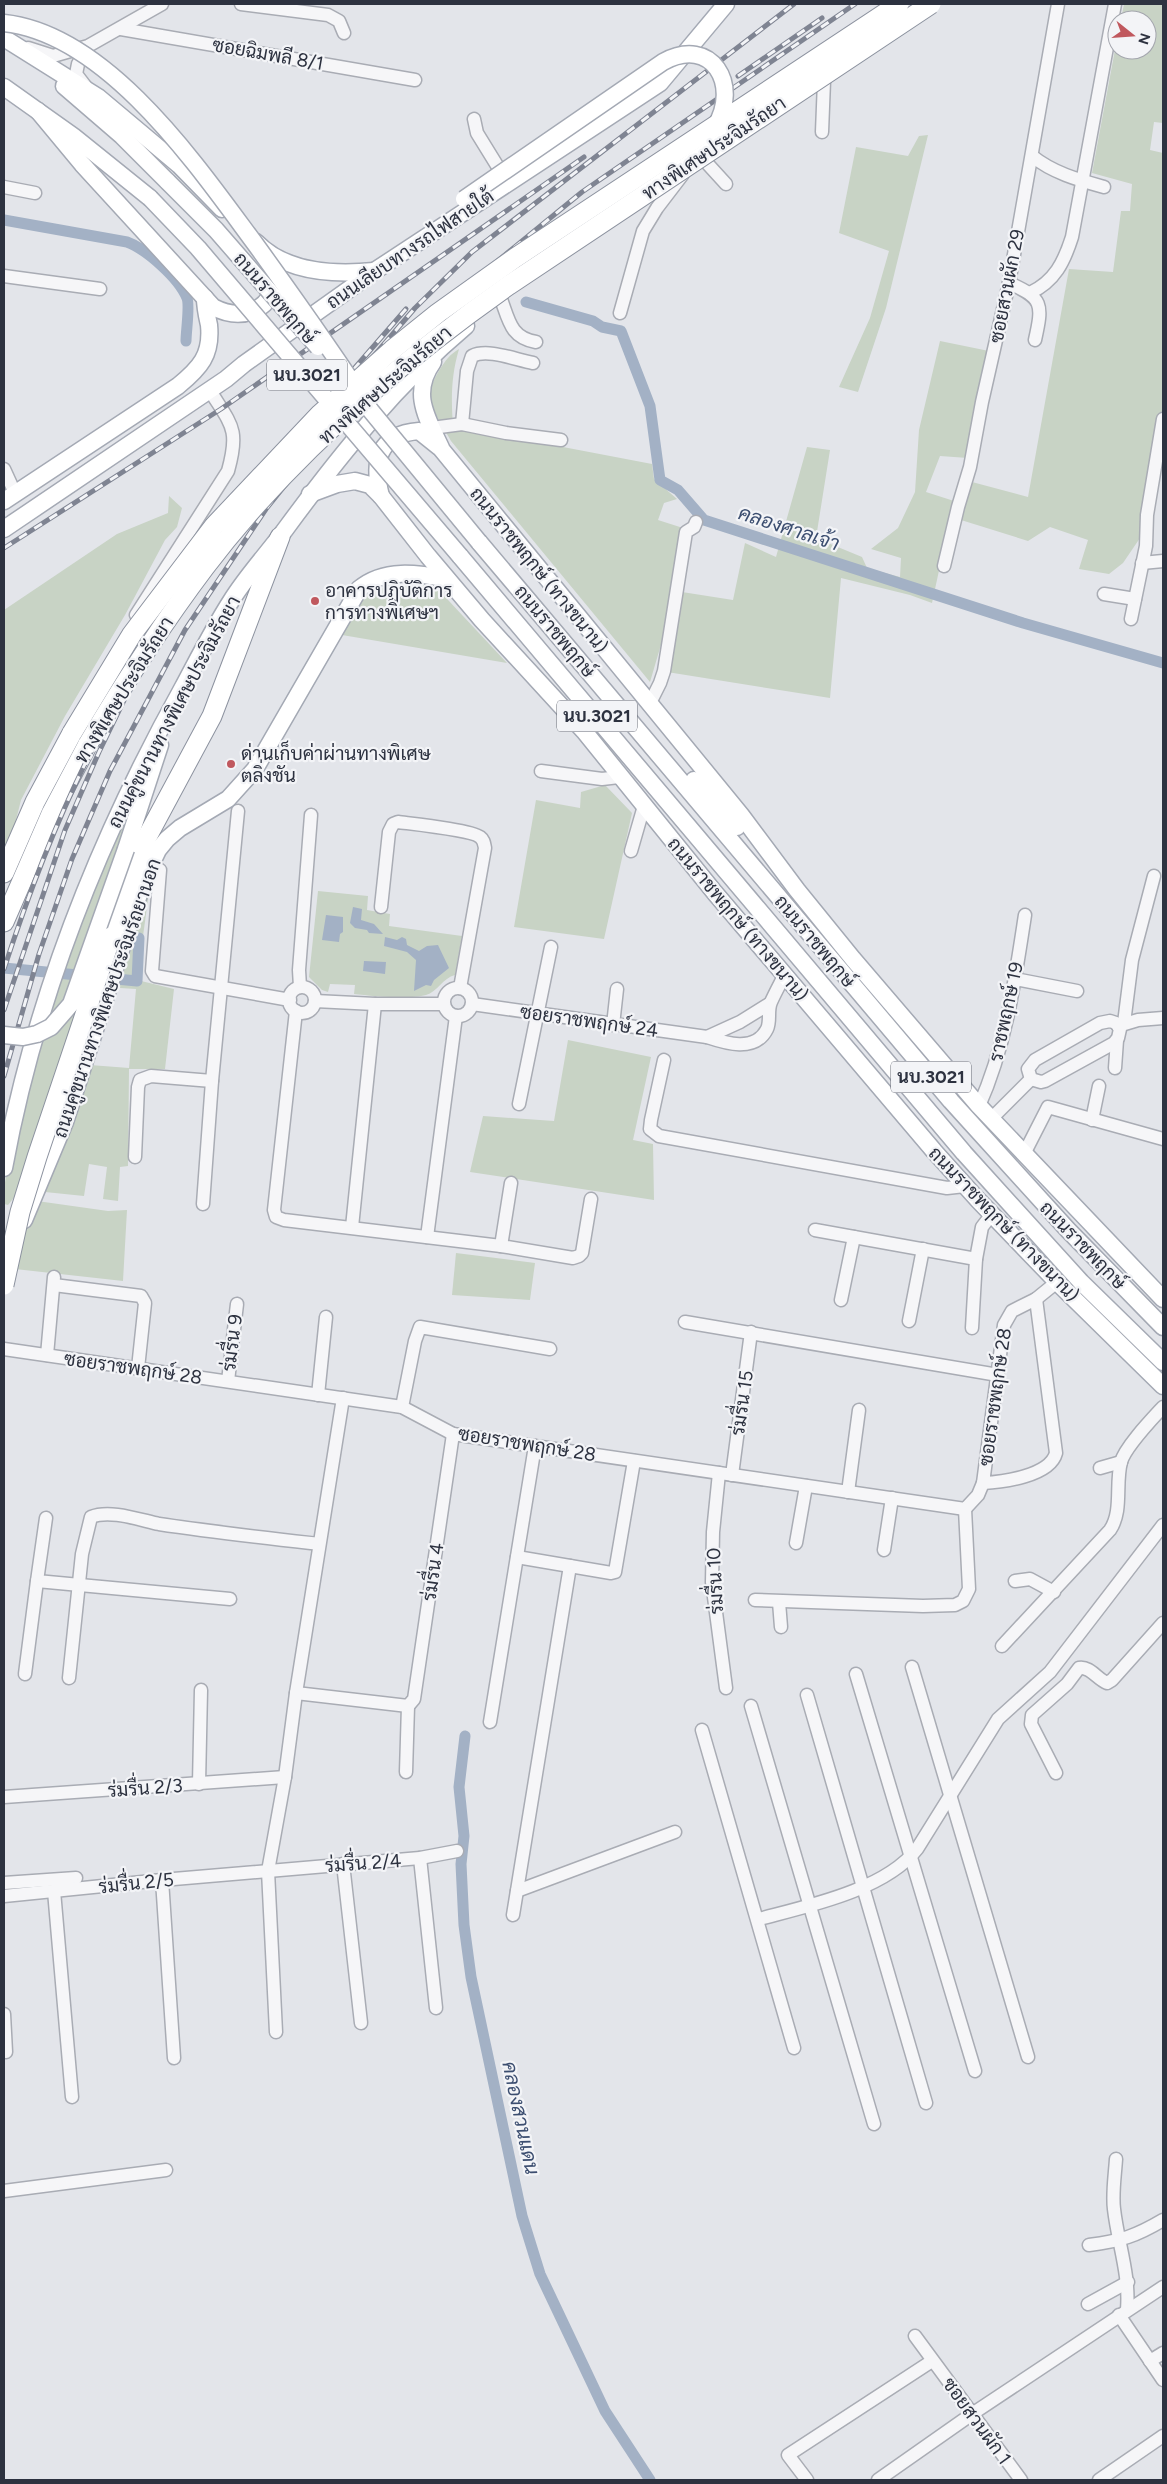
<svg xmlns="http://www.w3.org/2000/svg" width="1167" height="2484" viewBox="0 0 1167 2484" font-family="Figtree,Sarabun,sans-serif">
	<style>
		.green { fill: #c8d3c5 }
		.water { fill: #a3b1c5 }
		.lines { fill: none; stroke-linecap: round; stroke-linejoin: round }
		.canal { stroke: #a3b1c5; stroke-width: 11 }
		.minor-casing { stroke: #a9acb4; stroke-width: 15 }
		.major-casing { stroke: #a4a9b4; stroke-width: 19 }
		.highway-casing { stroke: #8c929f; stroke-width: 21 }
		.minor { stroke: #f6f6f8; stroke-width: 12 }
		.major { stroke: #fff; stroke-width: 16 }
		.highway { stroke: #fff; stroke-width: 19 }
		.rail-casing { stroke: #7f8492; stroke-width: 5 }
		.rail { stroke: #f3f4f7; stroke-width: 3; stroke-dasharray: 9; stroke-linecap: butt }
		.major-bridge-casing { stroke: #a4a9b4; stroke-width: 19; stroke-linecap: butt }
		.highway-bridge-casing { stroke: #8c929f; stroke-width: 21; stroke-linecap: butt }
		.major-bridge { stroke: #fff; stroke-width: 16 }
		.highway-bridge { stroke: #fff; stroke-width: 19 }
		.poi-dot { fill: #c0585e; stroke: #f3f4f7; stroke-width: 2 }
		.labels { text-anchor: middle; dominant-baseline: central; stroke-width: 4.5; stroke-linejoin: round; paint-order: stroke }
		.shield { fill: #f3f4f7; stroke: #686c77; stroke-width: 1 }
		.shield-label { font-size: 18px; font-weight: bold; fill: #2d3240 }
		.street-label { font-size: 19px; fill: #2d3240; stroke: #f3f4f7 }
		.poi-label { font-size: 19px; fill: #2d3240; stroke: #f3f4f7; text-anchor: start }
		.water-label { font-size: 20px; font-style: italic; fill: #3c4e70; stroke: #f3f4f7 }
	</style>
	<rect width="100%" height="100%" fill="#e3e5ea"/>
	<g class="green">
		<path d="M1124,4H1163V123L1154,122L1150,150L1163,153V405L1140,538L1123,563L1109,574L1079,569L1088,540L1050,527L1028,541L961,520L972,482L1028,497L1069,269L1113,272L1121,211H1130L1132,184L1092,173L1117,39V50H1147V20H1121Z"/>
		<path d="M928,135L886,308L858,392L839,387L870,318L889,251L839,233L856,147L908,156L919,136Z"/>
		<path d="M940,341L989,351L968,458L940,456L926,492L954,501L932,603L910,595L841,578L830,698L667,672L682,592L733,600L745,543L776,557L807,447L830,450L816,538L862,557L867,568L900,577L901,558L871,549L898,528L915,492L919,430Z"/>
		<path d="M459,349C451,376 451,399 453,426L652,464L654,479L677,499L664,503L658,520L683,528L670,614L650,682L451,441C435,411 420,401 440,369C446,360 449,355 459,349Z"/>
		<path d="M169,496L182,508L177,527L165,540L125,615L65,716L21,800L13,832L4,853V610L117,534L168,513Z"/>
		<path d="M389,585H434L507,663L342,635L363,596Z"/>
		<path d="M137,785L117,853L116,949L129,959L133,935L150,885L137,980L174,989L165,1069H129L128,1166L120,1167L118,1201L103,1199L107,1167L89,1164L84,1196L45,1192L90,1065L129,1068L136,989L104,987L21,1189L8,1205L4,1204V1188L8,1165L35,1058L95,879Z"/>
		<path d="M605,785L632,813L604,939L514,927L536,800L580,808L581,792Z"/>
		<path d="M318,891L368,896L367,910L390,914L389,926L462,936L455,975C443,978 437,992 426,995C409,1000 372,996 354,994L355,985L330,984L328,992L322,990L309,977Z"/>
		<path d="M568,1040L651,1057L633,1140L653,1144L654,1200L470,1172L483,1116L554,1121Z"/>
		<path d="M37,1201L108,1211L127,1210L123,1281L15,1269L22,1235Z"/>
		<path d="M456,1253L535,1263L530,1300L452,1295Z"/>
	</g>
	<g class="water">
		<path d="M353,907L362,909L361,920L374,924L383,934L369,933L367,930L355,928L350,923Z"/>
		<path d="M326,915L343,917V932L340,934L339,942L322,940Z"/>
		<path d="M385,937L397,940L402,937L406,939L407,945L419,951L427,946L438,945L449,968L434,980L431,986L426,985L414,991L416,960L407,952L384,946Z"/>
		<path d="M364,961L386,962L385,974L363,971Z"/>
	</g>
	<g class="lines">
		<g class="canal">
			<path d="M4,220L127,242C146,249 179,278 187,298C190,306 186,331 186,341"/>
			<path d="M526,302L593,321L602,327L621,331L650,406L660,480L678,490L704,520L1023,623L1163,663"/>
			<path d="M4,968L88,976"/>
			<path d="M106,978L137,981L139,938"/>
			<path d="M465,1736L459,1787L464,1836L461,1864L464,1925L471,1977L522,2216L540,2274L605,2411L650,2480"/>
		</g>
		<defs>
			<g id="minor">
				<path d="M241,4L328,15L339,21L344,33"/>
				<path d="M121,29L415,80"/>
				<path d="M28,48L53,56L88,46L162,4"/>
				<path d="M86,87L76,74L78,64L87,48"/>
				<path d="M474,119L477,133L506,180"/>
				<path d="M822,132L824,81"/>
				<path d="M1032,156C1053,173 1079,180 1104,187"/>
				<path d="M705,161L726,184"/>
				<path d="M4,187L35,193"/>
				<path d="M4,276L100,289"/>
				<path d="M1009,283C1043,298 1043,304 1035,340"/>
				<path d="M1030,293C1055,281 1064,262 1072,237L1115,4"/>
				<path d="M501,299C509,321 511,338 536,342"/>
				<path d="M620,313L643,231L657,208L683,174"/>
				<path d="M462,424L467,371L472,356C488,348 516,360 533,363"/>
				<path d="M432,428L462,424L506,433L561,440"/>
				<path d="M4,469L15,493"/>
				<path d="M1142,563L1163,561"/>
				<path d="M944,566L958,507L970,467L982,402L1009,283L1058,4"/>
				<path d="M1104,594L1135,599"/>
				<path d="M136,615L228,471C240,428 231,425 209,389"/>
				<path d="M1131,619L1146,546L1147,515L1163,419"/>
				<path d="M649,705L660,683L664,671L686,532L694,527L696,522"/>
				<path d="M541,771L602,779L619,777"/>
				<path d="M631,851L644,806"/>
				<path d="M160,870L152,971L155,976L290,1000"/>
				<path d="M381,907L389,832L393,824L398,822C413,824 471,830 480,837C484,840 484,843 485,848L460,988"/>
				<path d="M1015,979L1077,991"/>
				<path d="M300,987L299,970L311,815"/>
				<circle cx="302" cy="1000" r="13"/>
				<circle cx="458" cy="1002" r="14"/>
				<path d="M315,1001L375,1004H444"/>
				<path d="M472,1004L707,1037C725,1043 755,1053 767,1029C771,1021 767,1011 771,1002C775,993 780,984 785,974"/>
				<path d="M296,1011L274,1210L276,1217L284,1220L501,1246L573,1258L579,1256L582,1253L591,1199"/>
				<path d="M1110,1021L1116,1023L1120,1029L1118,1038L1114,1043L1045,1081L1041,1082L1031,1079L1028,1069L1035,1060L1100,1023Z"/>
				<path d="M1124,1023L1132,960L1154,876"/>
				<path d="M613,1025L617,989"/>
				<path d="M1118,1026L1138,1020L1163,1018"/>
				<path d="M707,1037L740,1022L769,1004"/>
				<path d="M664,1060L651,1120L650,1129L659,1136L947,1188L965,1186"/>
				<path d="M1115,1068L1117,1040"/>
				<path d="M519,1104L551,947"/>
				<path d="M979,1106C1006,1046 1015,980 1025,915"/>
				<path d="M991,1119L1031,1079"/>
				<path d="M1092,1120L1099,1086"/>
				<path d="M1024,1154L1048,1107L1163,1139"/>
				<path d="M135,1157L138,1087L140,1080L151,1076L212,1081"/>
				<path d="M203,1204L212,1081L238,811"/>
				<path d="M352,1227L375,1004"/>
				<path d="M815,1230L976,1259L982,1227L992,1214"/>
				<path d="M427,1237L456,1016"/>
				<path d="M501,1246L511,1183"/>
				<path d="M54,1285L141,1296L145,1303L138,1368"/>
				<path d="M1036,1299L1056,1453C1050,1476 1003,1482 983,1483L1004,1325L1012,1311Z"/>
				<path d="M1036,1299L1057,1282"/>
				<path d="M841,1300L854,1237"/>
				<path d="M909,1321L923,1249"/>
				<path d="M685,1322L998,1375"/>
				<path d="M972,1328L976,1259"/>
				<path d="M4,1349L402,1407L453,1434L965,1509L978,1495L983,1483"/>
				<path d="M47,1355L54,1277"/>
				<path d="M228,1381L237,1304"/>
				<path d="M318,1395L326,1317"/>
				<path d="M402,1407L415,1341L420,1327L550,1349"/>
				<path d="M1100,1468L1121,1462"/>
				<path d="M719,1473L713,1532L712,1582L726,1688"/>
				<path d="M732,1475L751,1332"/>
				<path d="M848,1492L859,1410"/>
				<path d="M46,1518L37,1581L230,1599"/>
				<path d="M796,1543L806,1486"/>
				<path d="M884,1550L892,1498"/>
				<path d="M517,1557L611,1573L615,1572L634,1461"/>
				<path d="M1015,1581L1030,1579L1054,1592"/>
				<path d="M755,1600L923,1606L955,1605L963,1601L969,1589L965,1509"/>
				<path d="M779,1602L781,1627"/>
				<path d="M1002,1646L1110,1530C1123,1511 1115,1484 1121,1462C1125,1447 1152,1419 1163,1407"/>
				<path d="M912,1667L1028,2057"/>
				<path d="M25,1674L37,1581"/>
				<path d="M856,1674L975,2071"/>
				<path d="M69,1678L82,1554L91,1517C110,1509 140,1520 159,1524C212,1532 266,1538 319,1544"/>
				<path d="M296,1693L408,1706"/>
				<path d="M807,1695L926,2103"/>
				<path d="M408,1706L414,1699L453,1434"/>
				<path d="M751,1706L874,2124"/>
				<path d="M490,1722L535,1446"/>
				<path d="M702,1730L794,2048"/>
				<path d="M406,1772L408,1706"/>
				<path d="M1056,1773L1031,1724L1032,1715L1067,1684L1079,1668C1090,1666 1097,1679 1107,1683L1112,1680L1163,1623"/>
				<path d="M199,1784L201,1690"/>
				<path d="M4,1797L285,1777"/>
				<path d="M420,1858L436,2008"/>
				<path d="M343,1864L361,2023"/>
				<path d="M162,1880L174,2058"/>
				<path d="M4,1883L76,1878"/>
				<path d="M54,1891L72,2097"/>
				<path d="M517,1891L675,1832"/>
				<path d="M4,1896L162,1880L420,1858L457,1851"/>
				<path d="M513,1915L570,1566"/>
				<path d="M759,1919C808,1906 885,1890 917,1849L998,1719L1050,1672L1163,1525"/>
				<path d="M4,2014L6,2052"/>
				<path d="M276,2032L268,1871L285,1777L296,1693L343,1398"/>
				<path d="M1116,2159C1115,2175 1112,2194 1114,2209C1118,2244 1130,2274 1127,2310"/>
				<path d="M4,2191L166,2170"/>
				<path d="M1089,2245C1121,2241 1136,2236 1163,2220"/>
				<path d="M1088,2304L1128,2282"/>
				<path d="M1119,2315L1163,2380"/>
				<path d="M915,2336L1021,2480"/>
				<path d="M1150,2361L1163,2353"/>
				<path d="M807,2480L788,2455L932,2361"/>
				<path d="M878,2480L972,2414L1163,2287"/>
				<path d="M1099,2480L1163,2436"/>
			</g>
			<g id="major">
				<path d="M4,38L98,97L179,165L222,209"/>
				<path d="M64,86L122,136L168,182"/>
				<path d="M4,87L73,136L150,198"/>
				<path d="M38,111L82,164L213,307C240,321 269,313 276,281"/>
				<path d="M256,242C285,272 334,275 374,271"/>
				<path d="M433,362C410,394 428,419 442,450L741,815L797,890L853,959L979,1106L1163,1299"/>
				<path d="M310,494L337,484L355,481L370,485L381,496L428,556L482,620L584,731L715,893L934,1151L978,1200L1057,1282L1163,1386"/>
				<path d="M381,496C372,462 378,434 419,431L439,447"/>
				<path d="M4,501L178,386C200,368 212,355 209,325C207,316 205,308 205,298"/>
				<path d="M4,529L226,379L244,364L376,270L660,83L726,4"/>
				<path d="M479,542L951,1101L1068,1230L1163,1327"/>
				<path d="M460,556L964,1153L1081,1282L1163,1362"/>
				<path d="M694,780L737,827"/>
				<path d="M126,849L160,745"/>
				<path d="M4,1168C35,998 99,838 183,687C198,659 213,629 231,601C247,575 269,552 287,527C340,455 397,384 466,326"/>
				<path d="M24,1220L65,1122L144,879L158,850L167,839L180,828L228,799L255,769L359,589C384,568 417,573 447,579"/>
			</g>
			<g id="highway">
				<path d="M4,873L35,802L72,733"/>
				<path d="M4,922L51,814L88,744"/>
				<path d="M111,937L147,837L212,716L280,537"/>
			</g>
		</defs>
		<use href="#minor" class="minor-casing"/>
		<use href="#major" class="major-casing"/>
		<use href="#highway" class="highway-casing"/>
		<use href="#minor" class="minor"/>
		<use href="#major" class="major"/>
		<use href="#highway" class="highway"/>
		<defs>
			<g id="rail">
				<path d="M738,76L822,18"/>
				<path d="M306,424L406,309"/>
				<path d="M4,548L221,409L584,157"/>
				<path d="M142,656L190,574L232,518"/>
				<path d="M4,969C29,892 58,816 95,744"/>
				<path d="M4,1010L65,830L99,752L131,686L235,525L288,456L415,308L472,252L794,4"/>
				<path d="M4,1076L39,954L72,859L110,771L185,630L266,509L342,414L415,337L489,268L582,192L855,4"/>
			</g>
		</defs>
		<use href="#rail" class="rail-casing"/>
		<use href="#rail" class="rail"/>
		<defs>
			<g id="major-bridge">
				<path d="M4,23C108,34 198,167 256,245C295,299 333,352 369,408"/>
				<path d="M168,182L216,230L318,347"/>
				<path d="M150,198L198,248L460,556"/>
				<path d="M464,199L663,62C712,35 741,85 715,127"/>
				<path d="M362,400L479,542"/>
				<path d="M4,1035L23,1037L37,1034L51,1027L71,1004L126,849"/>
			</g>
			<g id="highway-bridge">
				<path d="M72,733L132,634L214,526L320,414L392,350L438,313L515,258L899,4"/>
				<path d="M88,744C124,683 162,624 205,567C287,459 398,363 509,285L931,4"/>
				<path d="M4,1285L20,1212L37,1157L111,937"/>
			</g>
		</defs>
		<use href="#major-bridge" class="major-bridge-casing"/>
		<use href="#highway-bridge" class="highway-bridge-casing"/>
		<use href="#major-bridge" class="major-bridge"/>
		<use href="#highway-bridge" class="highway-bridge"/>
	</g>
	<g class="poi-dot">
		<circle cx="315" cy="601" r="5"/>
		<circle cx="231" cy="764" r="5"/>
	</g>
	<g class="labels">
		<g class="shield">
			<rect x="267" y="359.5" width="80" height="31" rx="4"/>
			<rect x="557" y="700.5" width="80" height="31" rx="4"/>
			<rect x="891" y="1061.5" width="80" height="31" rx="4"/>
		</g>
		<g class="shield-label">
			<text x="307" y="375">นบ.3021</text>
			<text x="597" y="716">นบ.3021</text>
			<text x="931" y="1077">นบ.3021</text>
		</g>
		<g class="street-label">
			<text transform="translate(268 54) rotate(10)">ซอยฉิมพลี 8/1</text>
			<text transform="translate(714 148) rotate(-34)">ทางพิเศษประจิมรัถยา</text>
			<text transform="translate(410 249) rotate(-34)">ถนนเลียบทางรถไฟสายใต้</text>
			<text transform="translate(1007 286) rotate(-79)">ซอยสวนผัก 29</text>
			<text transform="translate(275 298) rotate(49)">ถนนราชพฤกษ์</text>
			<text transform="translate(385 385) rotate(-41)">ทางพิเศษประจิมรัถยา</text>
			<text transform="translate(539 570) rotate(51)">ถนนราชพฤกษ์ (ทางขนาน)</text>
			<text transform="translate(555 631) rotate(50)">ถนนราชพฤกษ์</text>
			<text transform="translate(124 690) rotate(-58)">ทางพิเศษประจิมรัถยา</text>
			<text transform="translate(174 712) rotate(-62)">ถนนคู่ขนานทางพิเศษประจิมรัถยา</text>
			<text transform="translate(738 919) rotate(50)">ถนนราชพฤกษ์ (ทางขนาน)</text>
			<text transform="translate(815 941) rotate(50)">ถนนราชพฤกษ์</text>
			<text transform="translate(107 998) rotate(-71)">ถนนคู่ขนานทางพิเศษประจิมรัถยานอก</text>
			<text transform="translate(1006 1012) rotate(-78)">ราชพฤกษ์ 19</text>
			<text transform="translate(589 1021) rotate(8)">ซอยราชพฤกษ์ 24</text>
			<text transform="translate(1004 1224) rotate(46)">ถนนราชพฤกษ์ (ทางขนาน)</text>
			<text transform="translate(1083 1245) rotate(46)">ถนนราชพฤกษ์</text>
			<text transform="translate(232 1343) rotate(-83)">ร่มรื่น 9</text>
			<text transform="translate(133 1368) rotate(8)">ซอยราชพฤกษ์ 28</text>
			<text transform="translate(995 1397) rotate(-82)">ซอยราชพฤกษ์ 28</text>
			<text transform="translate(742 1403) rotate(-82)">ร่มรื่น 15</text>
			<text transform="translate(527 1444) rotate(9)">ซอยราชพฤกษ์ 28</text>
			<text transform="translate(433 1572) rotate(-82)">ร่มรื่น 4</text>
			<text transform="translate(715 1581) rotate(-93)">ร่มรื่น 10</text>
			<text transform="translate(145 1788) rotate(-4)">ร่มรื่น 2/3</text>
			<text transform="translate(363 1863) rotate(-4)">ร่มรื่น 2/4</text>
			<text transform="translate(136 1883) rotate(-6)">ร่มรื่น 2/5</text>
			<text transform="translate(977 2421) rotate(54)">ซอยสวนผัก 1</text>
		</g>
		<g class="poi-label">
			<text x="325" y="590">อาคารปฏิบัติการ<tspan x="325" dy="22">การทางพิเศษฯ</tspan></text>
			<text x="241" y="753">ด่านเก็บค่าผ่านทางพิเศษ<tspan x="241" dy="22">ตลิ่งชัน</tspan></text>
		</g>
		<g class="water-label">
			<text transform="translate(789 528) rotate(18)">คลองศาลเจ้า</text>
			<text transform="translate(521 2118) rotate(78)">คลองสวนแดน</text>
		</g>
	</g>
	<rect width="1167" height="2484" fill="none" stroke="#2d3240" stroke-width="10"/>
	<g transform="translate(1132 35) rotate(107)"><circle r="24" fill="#f3f4f7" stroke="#a4a6ae"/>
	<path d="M0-4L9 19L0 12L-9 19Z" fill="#c0585e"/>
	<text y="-8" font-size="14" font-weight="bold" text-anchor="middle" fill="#2d3240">N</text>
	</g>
</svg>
